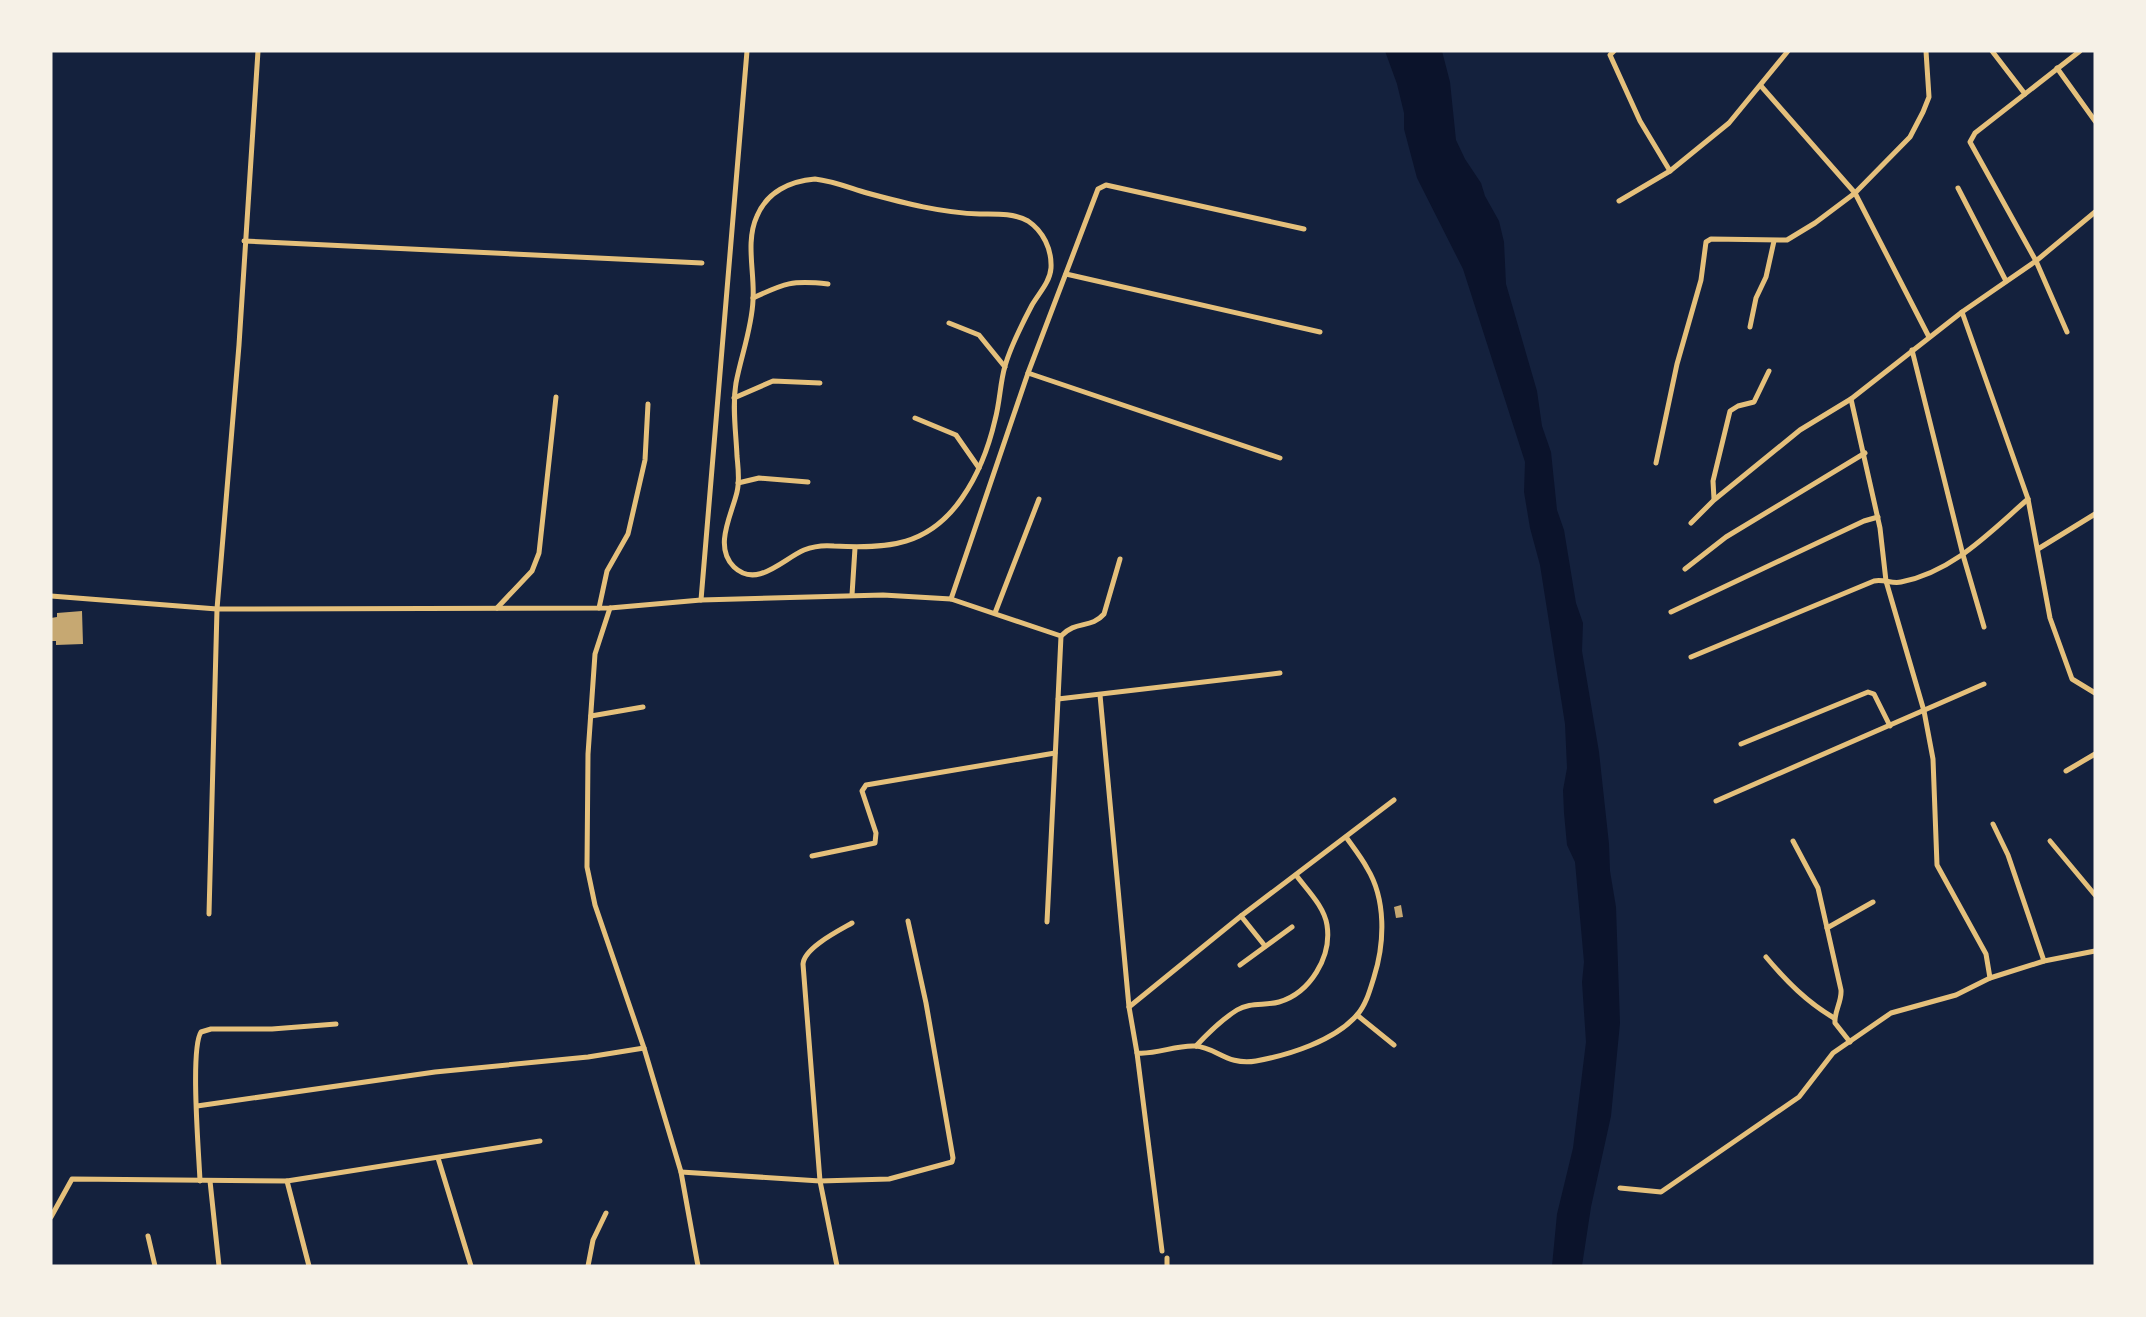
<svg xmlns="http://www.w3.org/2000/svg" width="2146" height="1317" viewBox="0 0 2146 1317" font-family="'Alegreya Sans',sans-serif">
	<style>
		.water { fill: #0b132b }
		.building { fill: #c6a872 }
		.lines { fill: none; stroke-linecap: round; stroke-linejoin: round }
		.minor { stroke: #e5c07b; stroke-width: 5 }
	</style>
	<rect width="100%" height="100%" fill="#14213d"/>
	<path class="water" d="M1385,51H1442L1450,82L1456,140L1465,159L1481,183L1485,196L1499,221L1504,242L1506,284L1537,391L1542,426L1551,452L1557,510L1564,530L1576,603L1583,623L1582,651L1599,752L1609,844L1610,871L1616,907L1620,1023L1611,1116L1591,1207L1582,1266H1552L1557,1214L1573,1148L1586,1042L1582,982L1584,962L1575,862L1567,845L1564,813L1563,790L1567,768L1565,724L1540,565L1530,528L1524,492L1525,462L1463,269L1417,178L1404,129V113L1397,84Z"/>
	<g class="building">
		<path d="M82,611L83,644L56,645V641H51V618L57,617V613Z"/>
		<path d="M1401,905L1403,917L1396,918L1394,907Z"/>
	</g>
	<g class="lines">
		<g class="minor">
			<path d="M1614,51L1610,55L1640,121L1670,171L1729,123L1788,51"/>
			<path d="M1992,51L2025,94"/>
			<path d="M2057,68L2095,121"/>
			<path d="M1761,86L1855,193L1929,337"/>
			<path d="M815,179C833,181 850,188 867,193C904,203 942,213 980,214C997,214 1013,213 1028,221C1043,231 1052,249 1051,268C1050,282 1039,293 1032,305C1022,324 1011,345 1005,366C1000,383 1000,402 995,420C989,446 978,475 962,498C929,546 888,549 834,546C824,545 814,546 804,550C783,559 757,589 734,567C713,547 732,514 737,492C740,480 738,468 737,456C736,432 732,407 736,383C741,356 752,328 753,300C755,273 745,242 757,216C767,192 790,181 815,179Z"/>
			<path d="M1958,188L2006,281"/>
			<path d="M1619,201L1670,171"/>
			<path d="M244,241L702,263"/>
			<path d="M1066,274L1320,332"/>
			<path d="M753,298C785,283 792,280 828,284"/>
			<path d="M1962,312L2028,499L2050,618L2072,679L2095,693"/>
			<path d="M949,323L979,335L1005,367"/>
			<path d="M1750,327L1756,298L1766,277L1774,241"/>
			<path d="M2067,332L2036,261L1970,142L1975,133L2080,51"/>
			<path d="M1912,350L1963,555L1984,627"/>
			<path d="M1028,373L1280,458"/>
			<path d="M734,398L773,381L820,383"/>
			<path d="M1851,399L1880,528L1886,581L1924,711L1933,759L1937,865L1986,954L1990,978"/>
			<path d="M915,418L956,435L979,468"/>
			<path d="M1656,463L1677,364L1701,280L1706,242L1711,239L1787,240L1815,223L1855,193L1910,137L1923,112L1929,97L1926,51"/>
			<path d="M738,483L759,478L808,482"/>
			<path d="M1714,499L1713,481L1730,411L1738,406L1754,402L1769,371"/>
			<path d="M1691,523L1714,500L1800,430L1851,399L1962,312L2036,261L2095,212"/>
			<path d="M2038,549L2095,514"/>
			<path d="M1685,569L1726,537L1865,453"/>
			<path d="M852,595L855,548"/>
			<path d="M51,596L217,609L610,608L701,600L883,595L951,599L1061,636L1058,699L1280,673"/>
			<path d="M951,599L1028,373L1098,189L1106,185L1304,229"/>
			<path d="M701,600L747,51"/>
			<path d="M497,608L532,571L539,553L556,397"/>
			<path d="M599,608L607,571L628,534L645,460L648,404"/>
			<path d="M610,608L595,654L588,754L587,867L595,905L644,1048L681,1172L698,1266"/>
			<path d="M1671,612L1864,521L1878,517"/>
			<path d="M995,613L1039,499"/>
			<path d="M1061,636C1076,620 1091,629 1104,614L1120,559"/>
			<path d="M1691,657L1874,581C1884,579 1892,584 1901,582C1953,572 1990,532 2028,499"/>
			<path d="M1100,695L1129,1007L1137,1053C1156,1055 1175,1045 1195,1046C1216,1047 1227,1066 1256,1061C1289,1055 1334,1041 1357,1015C1366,1005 1370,990 1374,977C1385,942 1386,899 1367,868C1361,857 1353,847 1346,837"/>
			<path d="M591,716L643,707"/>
			<path d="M1741,744L1868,692L1874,694L1890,726"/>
			<path d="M2066,771L2095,754"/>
			<path d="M1716,801L1984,684"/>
			<path d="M1993,824L2008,855L2044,961"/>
			<path d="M1793,841L1818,888L1841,990C1842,1002 1834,1011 1835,1023L1850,1042"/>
			<path d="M2050,841L2095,895"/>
			<path d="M812,856L875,843L876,833L862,791L866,785L1055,753"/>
			<path d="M209,914L217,609L239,345L258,51"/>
			<path d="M1241,916L1265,946"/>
			<path d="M1047,922L1058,699"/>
			<path d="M1827,928L1873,902"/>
			<path d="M1766,957C1787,982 1807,1002 1834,1018"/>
			<path d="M1240,965L1292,927"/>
			<path d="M1129,1007L1241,916L1394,800"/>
			<path d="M1357,1015L1394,1045"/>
			<path d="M1196,1046C1209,1032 1221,1020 1237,1010C1250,1002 1265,1006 1279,1002C1310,993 1332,957 1327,925C1324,906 1307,890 1296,875"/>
			<path d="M1137,1053L1162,1251"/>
			<path d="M197,1106L435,1072L588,1057L644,1048"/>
			<path d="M438,1158L471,1266"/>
			<path d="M681,1172L820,1181L889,1179L952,1162L953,1158L926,1003L908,921"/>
			<path d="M200,1181C199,1155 190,1049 201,1032L211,1029H272L336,1024"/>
			<path d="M210,1181L219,1266"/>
			<path d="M287,1181L309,1266"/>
			<path d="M1620,1188L1661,1192L1799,1097L1833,1053L1891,1013L1956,995L1990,978L2044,961L2095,951"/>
			<path d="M51,1217L72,1179L287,1181L540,1141"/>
			<path d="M148,1236L155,1266"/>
			<path d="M588,1266L593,1240L606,1213"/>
			<path d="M837,1266L820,1181L803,964C804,948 838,931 852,923"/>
			<path d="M1167,1266V1258"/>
		</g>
	</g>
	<rect width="2146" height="1317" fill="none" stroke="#f6f1e7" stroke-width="105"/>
</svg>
